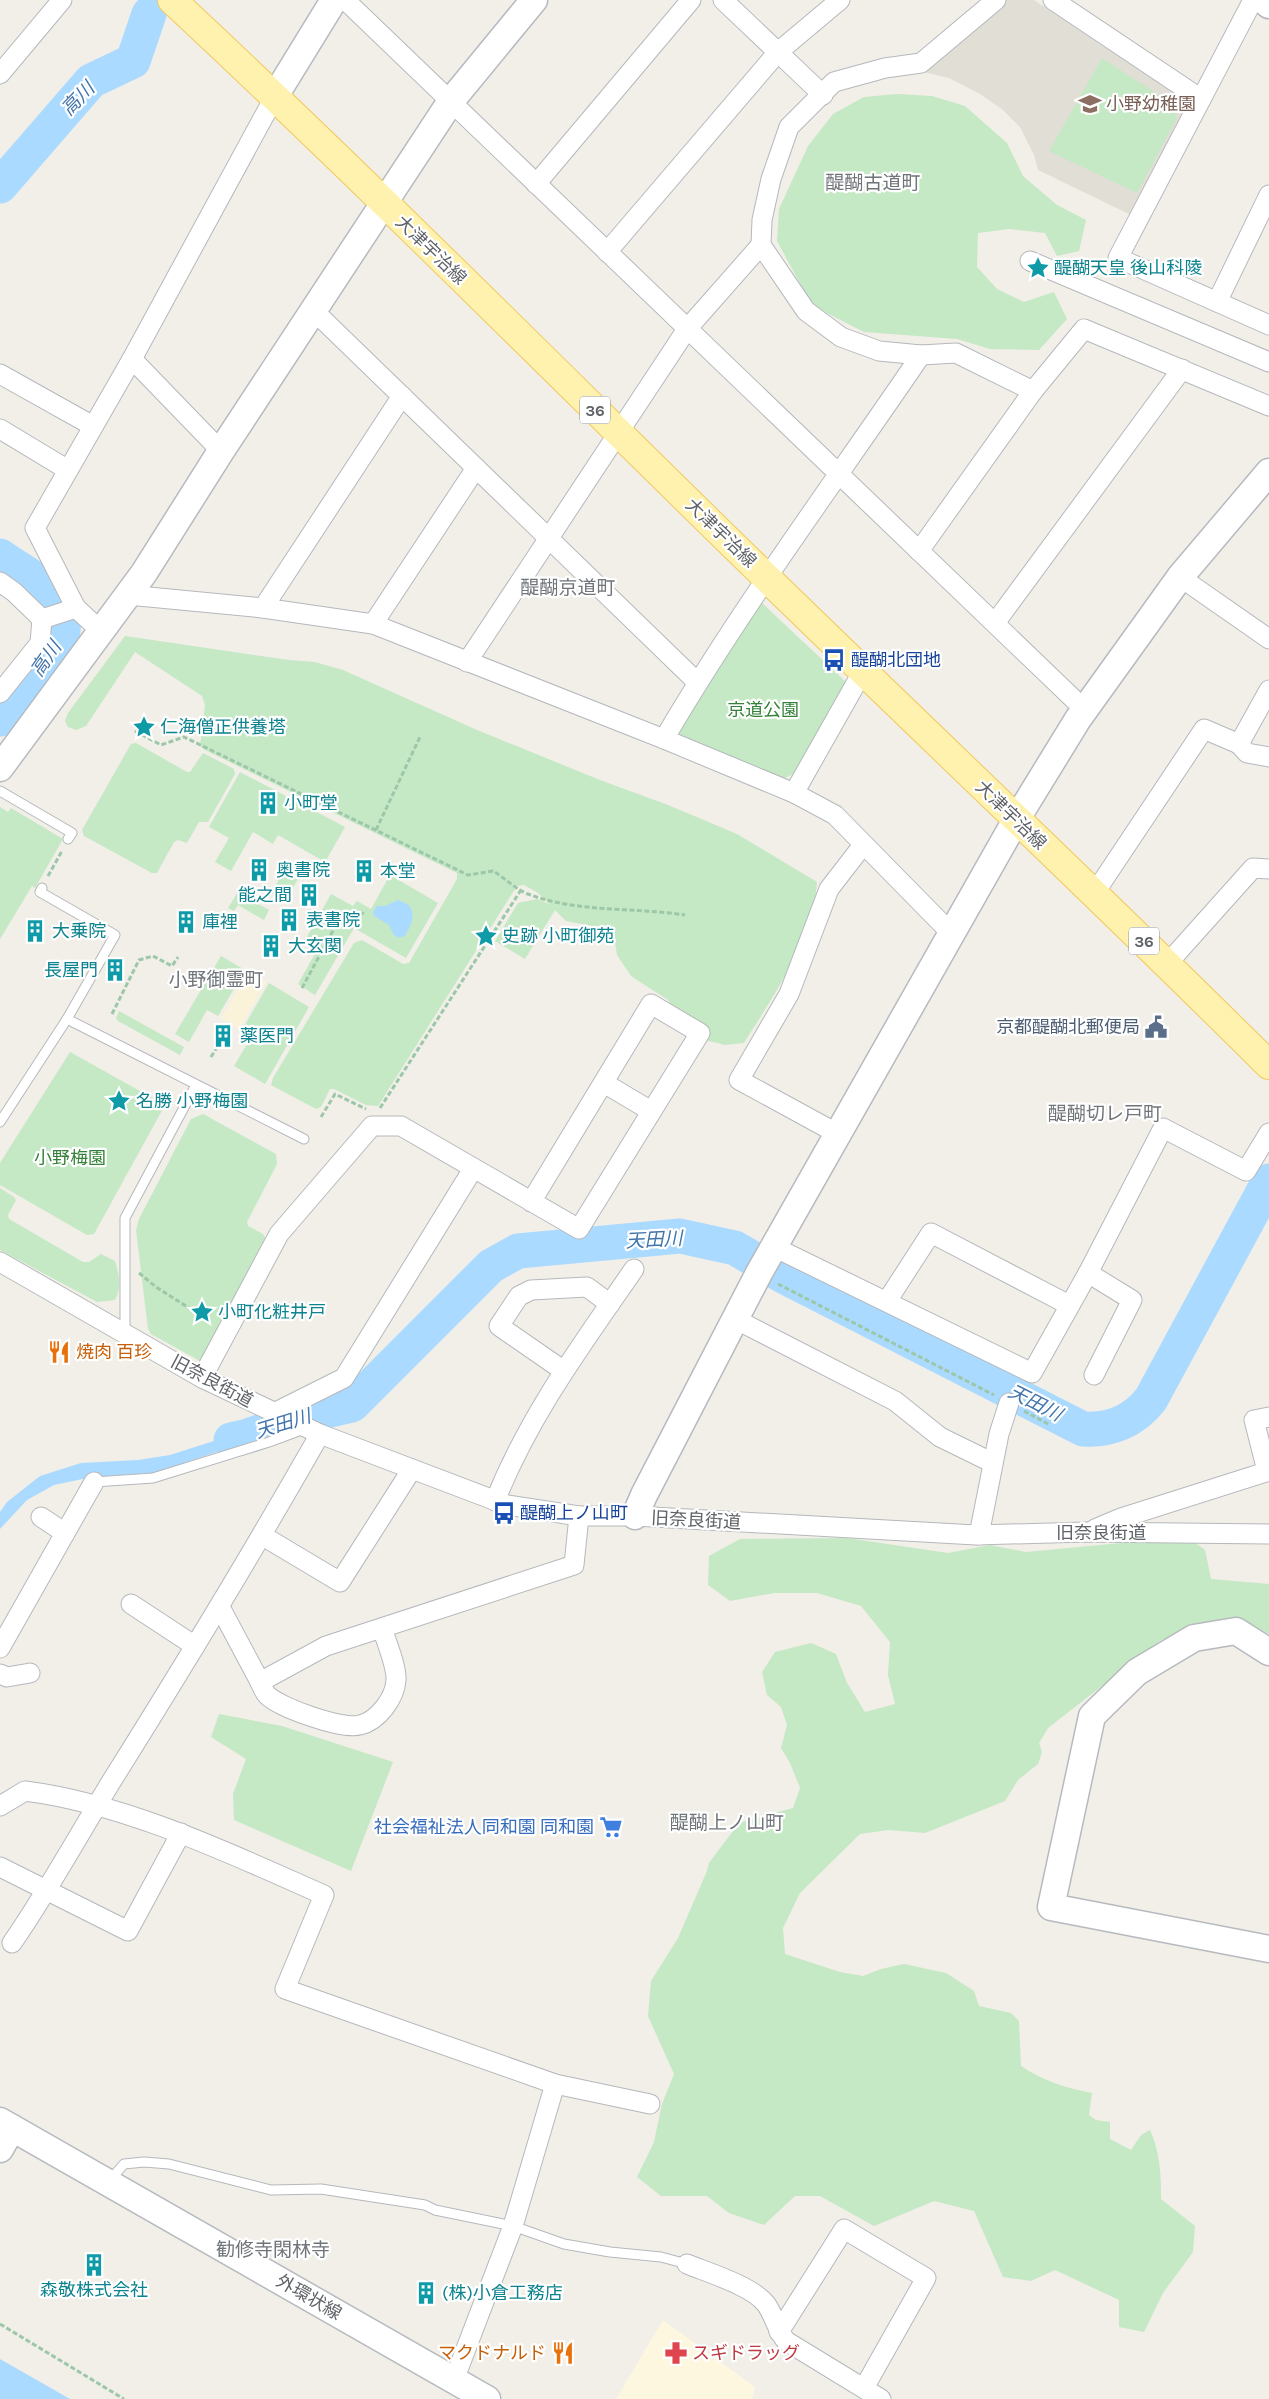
<svg xmlns="http://www.w3.org/2000/svg" width="1269" height="2399" viewBox="0 0 1269 2399" font-family="Karla,'Noto Sans JP',sans-serif">
	<style>
		.commercial { fill: #fef7e0 }
		.education { fill: #e1ded6 }
		.green { fill: #c5e8c5 }
		.sand { fill: #fbf3d9 }
		.water { fill: #aadaff }
		.lines { fill: none; stroke-linecap: round; stroke-linejoin: round }
		.river { stroke: #aadaff; stroke-width: 35 }
		.lane-casing { stroke: #b5b8bc; stroke-width: 11 }
		.street-casing { stroke: #b5b8bc; stroke-width: 21 }
		.secondary-casing { stroke: #b6babf; stroke-width: 29 }
		.primary-casing { stroke: #f2c960; stroke-width: 30 }
		.path { stroke: #9cc7a9; stroke-width: 3; stroke-dasharray: 5 2.5; stroke-linecap: butt }
		.lane { stroke: #fff; stroke-width: 9 }
		.street { stroke: #fff; stroke-width: 19 }
		.secondary { stroke: #fff; stroke-width: 26 }
		.primary { stroke: #fff2af; stroke-width: 28 }
		.labels { text-anchor: middle; dominant-baseline: central; stroke-width: 4.5; stroke-linejoin: round; paint-order: stroke }
		.shield { fill: #fff; stroke: #8f9295; stroke-width: 1 }
		.shield-label { font-size: 16px; font-weight: bold; fill: #5f6368 }
		.education-label { font-size: 18px; fill: #785e54; stroke: #fff; text-anchor: start }
		.street-label { font-size: 18px; fill: #5f6368; stroke: #fff }
		.culture-label { font-size: 18px; fill: #0d838f; stroke: #fff; text-anchor: start }
		.transit-label { font-size: 18px; fill: #164399; stroke: #fff; text-anchor: start }
		.park-label { font-size: 18px; fill: #348238; stroke: #fff }
		.service-label { font-size: 18px; fill: #4e5e75; stroke: #fff; text-anchor: end }
		.food-label { font-size: 18px; fill: #c56008; stroke: #fff; text-anchor: start }
		.shop-label { font-size: 18px; fill: #366cbe; stroke: #fff; text-anchor: end }
		.health-label { font-size: 18px; fill: #be3a42; stroke: #fff; text-anchor: start }
		.water-label { font-size: 19px; font-style: italic; fill: #4174aa; stroke: #fff }
		.neighbourhood-label { font-size: 19px; fill: #70757a; stroke: #fff }
	</style>
	<rect width="100%" height="100%" fill="#f1efe8"/>
	<path class="commercial" d="M663,2320L755,2387L752,2399H616Z"/>
	<path class="education" d="M1006,0H1034L1106,48L1185,97L1188,110L1133,216L1038,170L1034,155L1020,127L1003,110L980,94L949,78L923,72Z"/>
	<g class="green">
		<path d="M1102,58L1168,101L1177,118L1137,193L1049,151Z"/>
		<path d="M897,94L932,96L965,106L1007,143L1023,176L1057,205L1086,220L1079,251L1057,256L1045,233L1009,229L978,233L977,267L997,289L1024,302L1054,292L1067,319L1039,350L990,349L957,339L864,332L821,310L809,300L777,241L779,209L808,146L833,114L864,97Z"/>
		<path d="M761,602L846,682L796,773L778,781L679,739L678,733Z"/>
		<path d="M125,636L289,660L315,662L343,670L477,730L600,780L668,805L737,834L817,882C814,937 773,997 744,1043L725,1045L709,1041L683,1026L668,1000L631,976L617,955L613,930L566,921L555,910L525,959L495,941L518,903L537,899L549,904L538,893L524,885L517,886L378,1106L366,1105L334,1089H330L321,1107L316,1109L271,1085L273,1078L354,943L362,940L403,964L409,963L457,879V873L205,750L200,746L205,705L202,696L135,652L86,726L76,730L68,727L65,721L68,713Z"/>
		<path d="M136,743L187,772H190L203,753L234,769L235,774L208,822H199L187,843L178,840L174,842L157,873H152L84,836L82,830L131,744Z"/>
		<path d="M240,772L345,827L325,862L278,835L273,844L253,832L231,871L215,862L229,838L209,827Z"/>
		<path d="M0,807L8,812L11,808L63,839L35,888L32,886L0,939Z"/>
		<path d="M290,861L304,869L285,901L271,893Z"/>
		<path d="M390,875L438,903L406,958L354,928L315,995L298,984L317,950L304,942L331,894L353,906L357,901L371,909Z"/>
		<path d="M238,892L269,910L264,920L238,905L234,911L228,908Z"/>
		<path d="M221,956L245,970L218,1016L207,1010L189,1042L175,1034Z"/>
		<path d="M269,983L309,1007L265,1084L234,1066L252,1036L242,1030Z"/>
		<path d="M119,1011L184,1047L180,1055L118,1021L116,1018Z"/>
		<path d="M70,1052L165,1105L94,1234L87,1235L0,1185V1163Z"/>
		<path d="M203,1114L276,1154L277,1164L247,1222L248,1226L263,1234L265,1238L204,1358L200,1361L151,1334L148,1329L136,1230L139,1219L191,1119Z"/>
		<path d="M0,1188L14,1197L16,1200L8,1215L9,1219L83,1262H89L101,1254L115,1261C119,1274 122,1288 115,1300L97,1302L0,1250Z"/>
		<path d="M847,1538L948,1553L990,1545L1026,1552L1164,1539L1193,1541L1205,1550L1211,1579L1269,1584V1634L1256,1627L1228,1623L1161,1640L1048,1728L1039,1743L1042,1752L1038,1764L1018,1780L1005,1801L925,1833L888,1830L860,1834L800,1893L783,1928L785,1954L840,1972L863,1976L881,1969L904,1964L946,1973L974,1991L979,2006L1011,2013L1019,2021L1021,2066C1043,2081 1066,2088 1092,2093L1089,2115L1096,2120L1110,2122V2139L1131,2150L1141,2135L1150,2130C1160,2152 1161,2174 1161,2199L1195,2226L1193,2252L1163,2293L1144,2332L1119,2327V2300L1055,2270L1031,2281L1003,2277L974,2211L934,2201L874,2226L820,2196H795L764,2225L729,2213L707,2196H661L637,2177L654,2142L662,2104L674,2074L648,2016L651,1981L678,1938L707,1871L709,1863L739,1823L793,1808L800,1788L790,1763L781,1748L787,1725L781,1707L767,1695L762,1672L775,1652L811,1643L836,1654L847,1683L865,1712L895,1704L888,1675L890,1642L861,1606L817,1593H774L730,1601L708,1585L709,1556L740,1539Z"/>
		<path d="M219,1714L282,1726L393,1762L351,1871L234,1820L233,1794L246,1759L211,1737Z"/>
	</g>
	<path class="sand" d="M248,972L266,983L239,1029L221,1018Z"/>
	<g class="water">
		<path d="M398,900L409,905C416,917 411,925 405,936L399,938L394,935L389,925L374,916L373,912L377,906H385Z"/>
		<path d="M270,1423L282,1430L154,1473L92,1477L54,1485L27,1500L0,1529V1512L7,1502L40,1476L81,1463L138,1460L170,1455Z"/>
		<path d="M0,2359L70,2399H0Z"/>
	</g>
	<g class="lines">
		<g class="river">
			<path d="M0,186L91,81L133,61L149,14"/>
			<path d="M0,556C17,568 39,579 53,595C60,604 66,624 62,636C55,661 17,698 0,719"/>
			<path d="M231,1440L248,1436L300,1417L352,1405L491,1266L518,1251L680,1236L735,1248L783,1276L1083,1429C1110,1431 1134,1421 1151,1399L1269,1181"/>
		</g>
		<defs>
			<g id="lane">
				<path d="M0,791L72,833L68,839"/>
				<path d="M67,1019L304,1139"/>
				<path d="M0,1122L67,1019L115,935L40,892L42,888"/>
				<path d="M125,1333V1218L196,1085"/>
				<path d="M94,1482L153,1478L269,1442L304,1429"/>
				<path d="M110,2180L124,2164L144,2162L169,2164L271,2190L321,2189L425,2205L435,2210L513,2226L564,2244L610,2252L661,2257L687,2264"/>
			</g>
			<g id="street">
				<path d="M345,0L1085,710"/>
				<path d="M723,0L823,95"/>
				<path d="M996,0L921,63L885,68L834,82L789,127L771,179L762,220L761,245L806,311L841,337L879,351L921,355L956,353L1033,391"/>
				<path d="M1053,0L1201,99"/>
				<path d="M1253,0L1118,258L1269,325"/>
				<path d="M0,74L62,0"/>
				<path d="M536,184L691,0"/>
				<path d="M607,252L778,52L840,0"/>
				<path d="M1030,261L1269,362"/>
				<path d="M1217,302L1269,195"/>
				<path d="M314,311L697,682"/>
				<path d="M132,359L221,451"/>
				<path d="M0,374L93,426"/>
				<path d="M0,429L68,470"/>
				<path d="M919,551L1033,391L1084,329L1269,406"/>
				<path d="M1180,577L1269,639"/>
				<path d="M0,582L14,592L42,619L40,643L0,693"/>
				<path d="M128,595L263,608L373,624L664,739L794,793L835,815L952,934"/>
				<path d="M263,608L402,396"/>
				<path d="M42,619L76,608"/>
				<path d="M995,623L1182,369"/>
				<path d="M373,624L476,468"/>
				<path d="M102,632L76,608L35,528L132,359L275,96"/>
				<path d="M467,662L687,329L761,245"/>
				<path d="M1269,690L1239,744L1247,753L1269,757"/>
				<path d="M664,739C742,606 834,483 921,355"/>
				<path d="M794,793L863,671"/>
				<path d="M1094,894L1204,729L1239,744"/>
				<path d="M1167,964L1253,868L1269,869"/>
				<path d="M604,1083L651,1111"/>
				<path d="M838,1134L739,1080L789,994L829,889L863,845"/>
				<path d="M774,1247L1032,1373L1088,1273L1163,1128L1246,1171L1269,1133"/>
				<path d="M0,1262L202,1378L320,1434L507,1505L579,1516H635L976,1535L1087,1532L1269,1534"/>
				<path d="M1088,1273L1132,1300L1094,1375"/>
				<path d="M887,1301L931,1233L1069,1305"/>
				<path d="M735,1319L895,1401L940,1437L993,1463"/>
				<path d="M564,1371L499,1326L519,1296L531,1290L587,1287L610,1304"/>
				<path d="M202,1378L279,1234L372,1126H401L579,1229L700,1033L651,1004L531,1202"/>
				<path d="M274,1413L344,1378L473,1169"/>
				<path d="M1267,1471L1254,1420L1269,1417"/>
				<path d="M495,1501C530,1414 581,1346 634,1269"/>
				<path d="M41,1517L65,1533"/>
				<path d="M1095,1529L1121,1518L1269,1471"/>
				<path d="M979,1535L999,1434L1009,1403"/>
				<path d="M263,1536L340,1582L412,1469"/>
				<path d="M131,1604L195,1646"/>
				<path d="M220,1607L260,1682L326,1646L574,1565L579,1516"/>
				<path d="M0,1648L94,1482"/>
				<path d="M0,1674L7,1677L30,1673"/>
				<path d="M260,1682C262,1686 264,1692 267,1695C280,1708 343,1730 360,1725C378,1721 395,1698 396,1680C397,1667 386,1641 382,1628"/>
				<path d="M0,1806L25,1791C127,1804 231,1854 324,1895L285,1989L555,2084L513,2226L454,2380"/>
				<path d="M0,1867L128,1931L181,1833"/>
				<path d="M12,1943C48,1891 78,1836 111,1782C183,1667 253,1552 320,1434"/>
				<path d="M555,2084L650,2104"/>
				<path d="M687,2264C709,2273 752,2286 766,2304C774,2315 777,2330 786,2341L881,2399"/>
				<path d="M779,2332L844,2229L926,2278L864,2388"/>
			</g>
			<g id="secondary">
				<path d="M1263,0L1269,5"/>
				<path d="M275,96L334,0"/>
				<path d="M0,768L144,573L221,451L451,101L534,0"/>
				<path d="M635,1516L644,1495L759,1273L1016,820L1078,719L1180,577L1269,472"/>
				<path d="M1269,1652L1236,1631L1194,1638L1137,1672L1092,1716L1051,1907L1269,1949"/>
				<path d="M0,2121L487,2399"/>
				<path d="M0,2149L12,2128"/>
			</g>
			<path id="primary" d="M172,0C363,178 548,364 734,546C912,720 1093,890 1269,1065"/>
		</defs>
		<use href="#lane" class="lane-casing"/>
		<use href="#street" class="street-casing"/>
		<use href="#secondary" class="secondary-casing"/>
		<use href="#primary" class="primary-casing"/>
		<g class="path">
			<path d="M135,731L161,745L184,737L468,875L493,871C505,878 515,889 528,894C578,913 633,907 685,915"/>
			<path d="M376,830L420,737"/>
			<path d="M48,876L62,851"/>
			<path d="M302,988L336,925C344,916 357,919 366,911"/>
			<path d="M112,1014L139,960L153,956L172,966L178,957"/>
			<path d="M211,1057L216,1049"/>
			<path d="M380,1108L521,890"/>
			<path d="M321,1117L335,1094L366,1109"/>
			<path d="M139,1273L156,1287L200,1315"/>
			<path d="M778,1284L994,1395"/>
			<path d="M1024,1411L1050,1425"/>
			<path d="M0,2324L124,2399"/>
		</g>
		<use href="#lane" class="lane"/>
		<use href="#street" class="street"/>
		<use href="#secondary" class="secondary"/>
		<use href="#primary" class="primary"/>
	</g>
	<defs>
		<symbol id="school-bare" viewBox="-9 -9 18 18"><path d="M0-5L7-2L0 1L-7-2ZM-4 1L0 2.5L4 1V4Q0 6-4 4Z" fill="#8d6e63" stroke="#fff" stroke-width="2.5" paint-order="stroke"/></symbol>
		<symbol id="sight-bare" viewBox="-9 -9 18 18"><path d="M0-6L1.8-2.2L6-1.7L2.9 1.2L3.7 5.4L0 3.3L-3.7 5.4L-2.9 1.2L-6-1.7L-1.8-2.2Z" fill="#0f9aa8" stroke="#fff" stroke-width="2.5" paint-order="stroke"/></symbol>
		<symbol id="bus-bare" viewBox="-9 -9 18 18"><path d="M-5-6H5V4H4V6H2V4H-2V6H-4V4H-5ZM-3.5-4V0h7V-4ZM-3.5 1.2v1.5H-2V1.2ZM2 1.2v1.5H3.5V1.2Z" fill="#1a4fb4" stroke="#fff" stroke-width="2.5" paint-order="stroke"/></symbol>
		<symbol id="building-bare" viewBox="-9 -9 18 18"><path d="M-4-6H4V6H1V3H-1V6H-4ZM-2.5-4.3h1.7v1.8h-1.7ZM.8-4.3h1.7v1.8H.8ZM-2.5-1h1.7V.8h-1.7ZM.8-1h1.7V.8H.8Z" fill="#0f9aa8" stroke="#fff" stroke-width="2.5" paint-order="stroke"/></symbol>
		<symbol id="civic-bare" viewBox="-9 -9 18 18"><path d="M-.6-6.5H3V-4.5H.6V-3L4-1V1h2V6H-6V1h2V-1L-.6-3ZM-1.2 2.5V6h2.4V2.5Z" fill="#5c6f8a" stroke="#fff" stroke-width="2.5" paint-order="stroke"/></symbol>
		<symbol id="restaurant-bare" viewBox="-9 -9 18 18"><path d="M-5-6h1v4h1v-4h1v4h1v-4h1v5L-1.5 .5V6h-2V.5L-5-1ZM5-6V6H3V1.5H1.5Q1.5-4 5-6Z" fill="#e8710a" stroke="#fff" stroke-width="2.5" paint-order="stroke"/></symbol>
		<symbol id="supermarket-bare" viewBox="-9 -9 18 18"><path d="M-6-5.5h2.5l.6 2H6L4.5 2H-2.5L-4.4-4H-6ZM-1.5 3.2a1.3 1.3 0 1 0 .1 0ZM3 3.2a1.3 1.3 0 1 0 .1 0Z" fill="#3f7fe0" stroke="#fff" stroke-width="2.5" paint-order="stroke"/></symbol>
		<symbol id="pharmacy-bare" viewBox="-9 -9 18 18"><path d="M-2-6h4v4h4v4h-4v4h-4v-4h-4v-4h4Z" fill="#e0444e" stroke="#fff" stroke-width="2.5" paint-order="stroke"/></symbol>
	</defs>
	<g fill-rule="evenodd">
		<use href="#school-bare" x="1074" y="88" width="32" height="32"/>
		<use href="#sight-bare" x="1022" y="252" width="32" height="32"/>
		<use href="#bus-bare" x="818" y="644" width="32" height="32"/>
		<use href="#sight-bare" x="128" y="711" width="32" height="32"/>
		<use href="#building-bare" x="252" y="787" width="32" height="32"/>
		<use href="#building-bare" x="243" y="854" width="32" height="32"/>
		<use href="#building-bare" x="348" y="855" width="32" height="32"/>
		<use href="#building-bare" x="293" y="879" width="32" height="32"/>
		<use href="#building-bare" x="273" y="904" width="32" height="32"/>
		<use href="#building-bare" x="170" y="906" width="32" height="32"/>
		<use href="#building-bare" x="19" y="915" width="32" height="32"/>
		<use href="#sight-bare" x="470" y="920" width="32" height="32"/>
		<use href="#building-bare" x="255" y="930" width="32" height="32"/>
		<use href="#building-bare" x="99" y="954" width="32" height="32"/>
		<use href="#civic-bare" x="1140" y="1011" width="32" height="32"/>
		<use href="#building-bare" x="207" y="1020" width="32" height="32"/>
		<use href="#sight-bare" x="103" y="1085" width="32" height="32"/>
		<use href="#sight-bare" x="186" y="1296" width="32" height="32"/>
		<use href="#restaurant-bare" x="43" y="1336" width="32" height="32"/>
		<use href="#bus-bare" x="488" y="1497" width="32" height="32"/>
		<use href="#supermarket-bare" x="595" y="1811" width="32" height="32"/>
		<use href="#building-bare" x="78" y="2249" width="32" height="32"/>
		<use href="#building-bare" x="410" y="2277" width="32" height="32"/>
		<use href="#restaurant-bare" x="547" y="2337" width="32" height="32"/>
		<use href="#pharmacy-bare" x="660" y="2337" width="32" height="32"/>
	</g>
	<g class="labels">
		<g class="shield">
			<rect x="580" y="396.5" width="30" height="27" rx="4"/>
			<rect x="1129" y="927.5" width="30" height="27" rx="4"/>
		</g>
		<g class="shield-label">
			<text x="595" y="410">36</text>
			<text x="1144" y="941">36</text>
		</g>
		<g class="education-label">
			<text x="1106" y="104">小野幼稚園</text>
		</g>
		<g class="street-label">
			<text transform="translate(431 250) rotate(44)">大津宇治線</text>
			<text transform="translate(721 533) rotate(44)">大津宇治線</text>
			<text transform="translate(1011 815) rotate(44)">大津宇治線</text>
			<text transform="translate(212 1381) rotate(28)">旧奈良街道</text>
			<text transform="translate(696 1520) rotate(3)">旧奈良街道</text>
			<text x="1101" y="1533">旧奈良街道</text>
			<text transform="translate(309 2297) rotate(30)">外環状線</text>
		</g>
		<g class="culture-label">
			<text x="1054" y="268">醍醐天皇 後山科陵</text>
			<text x="160" y="727">仁海僧正供養塔</text>
			<text x="284" y="803">小町堂</text>
			<text x="276" y="870">奥書院</text>
			<text x="380" y="871">本堂</text>
			<text x="292" y="895" text-anchor="end">能之間</text>
			<text x="306" y="920">表書院</text>
			<text x="202" y="922">庫裡</text>
			<text x="52" y="931">大乗院</text>
			<text x="502" y="936">史跡 小町御苑</text>
			<text x="288" y="946">大玄関</text>
			<text x="98" y="970" text-anchor="end">長屋門</text>
			<text x="240" y="1036">薬医門</text>
			<text x="136" y="1101">名勝 小野梅園</text>
			<text x="218" y="1312">小町化粧井戸</text>
			<text x="94" y="2290" text-anchor="middle">森敬株式会社</text>
			<text x="442" y="2293">(株)小倉工務店</text>
		</g>
		<g class="transit-label">
			<text x="851" y="660">醍醐北団地</text>
			<text x="520" y="1513">醍醐上ノ山町</text>
		</g>
		<g class="park-label">
			<text x="763" y="710">京道公園</text>
			<text x="70" y="1158">小野梅園</text>
		</g>
		<g class="service-label">
			<text x="1140" y="1027">京都醍醐北郵便局</text>
		</g>
		<g class="food-label">
			<text x="76" y="1352">焼肉 百珍</text>
			<text x="546" y="2353" text-anchor="end">マクドナルド</text>
		</g>
		<g class="shop-label">
			<text x="594" y="1827">社会福祉法人同和園 同和園</text>
		</g>
		<g class="health-label">
			<text x="692" y="2353">スギドラッグ</text>
		</g>
		<g class="water-label">
			<text transform="translate(78 99) rotate(-46)">高川</text>
			<text transform="translate(46 659) rotate(-55)">高川</text>
			<text transform="translate(654 1240) rotate(-3)">天田川</text>
			<text transform="translate(1035 1403) rotate(27)">天田川</text>
			<text transform="translate(283 1424) rotate(-17)">天田川</text>
		</g>
		<g class="neighbourhood-label">
			<text x="873" y="183">醍醐古道町</text>
			<text x="568" y="588">醍醐京道町</text>
			<text x="216" y="980">小野御霊町</text>
			<text x="1105" y="1114">醍醐切レ戸町</text>
			<text x="727" y="1823">醍醐上ノ山町</text>
			<text x="273" y="2250">勧修寺閑林寺</text>
		</g>
	</g>
</svg>
